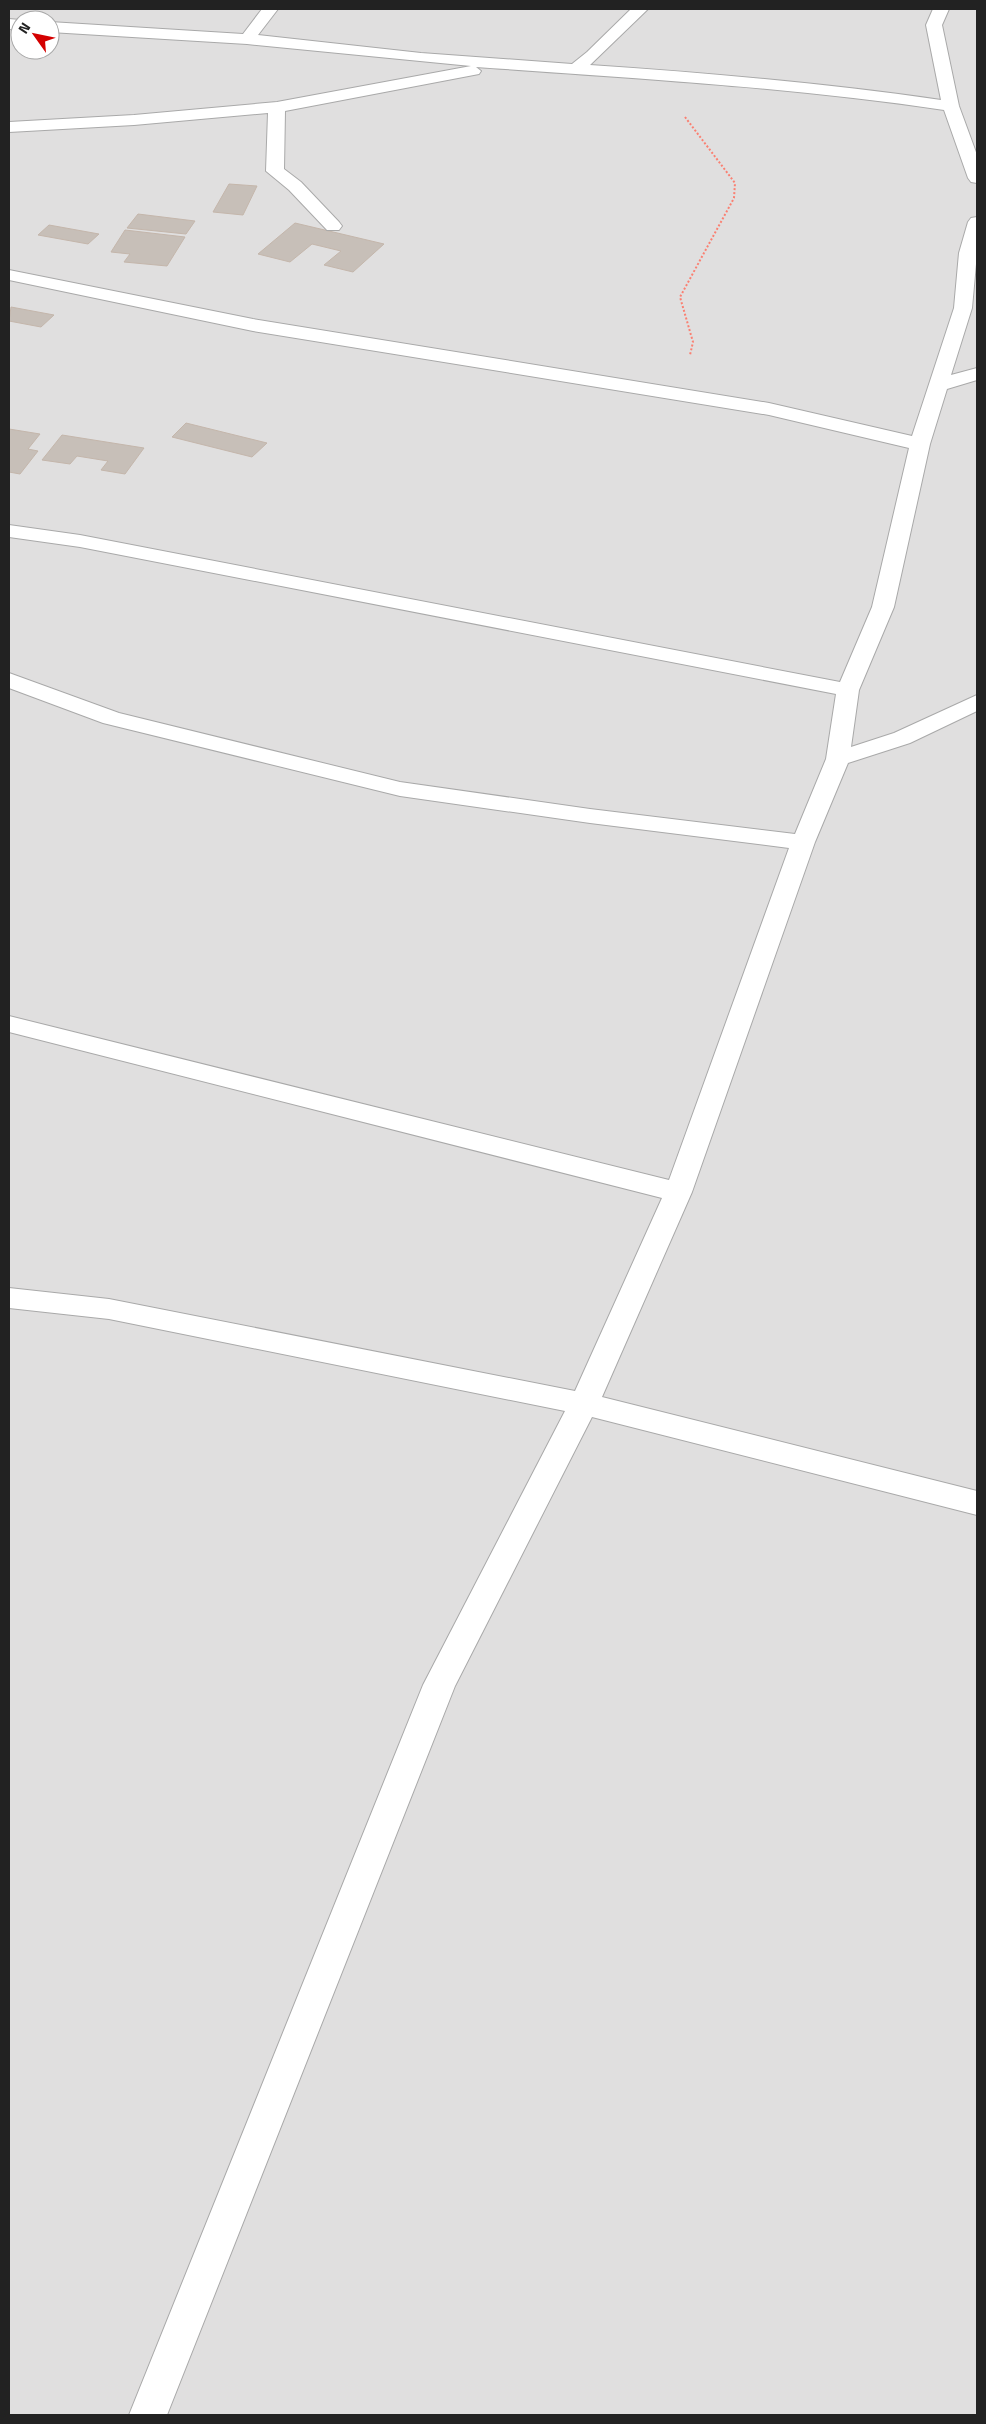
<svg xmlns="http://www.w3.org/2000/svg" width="986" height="2424" viewBox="0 0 986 2424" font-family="'Titillium Web',sans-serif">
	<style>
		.residential { fill: #e0dfdf; fill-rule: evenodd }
		.building { fill: #c7bfb8; stroke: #c4b6ab }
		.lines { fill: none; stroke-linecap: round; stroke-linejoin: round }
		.minor-casing { stroke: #a9a9a9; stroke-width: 2 }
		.path { stroke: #fa8072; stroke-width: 2; stroke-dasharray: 2 2; stroke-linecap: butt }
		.minor { fill: #fff; fill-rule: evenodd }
	</style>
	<rect width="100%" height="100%" fill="#f2efe9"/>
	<path class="residential" d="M9,9H977V2415H9ZM20,20H50V50H20Z"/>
	<g class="building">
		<path d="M229,184L257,186L243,215L213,212Z"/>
		<path d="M138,214L195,221L186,234L127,228Z"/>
		<path d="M295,223L384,244L353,272L324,265L341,251L312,244L290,262L258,254Z"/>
		<path d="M49,225L99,234L88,244L38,235Z"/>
		<path d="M125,230L185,237L167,266L124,262L130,254L111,252Z"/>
		<path d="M11,307L54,315L41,327L9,321Z"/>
		<path d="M186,423L267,443L252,457L172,437Z"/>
		<path d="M9,429L40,434L28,449L38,451L20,474L9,472Z"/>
		<path d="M62,435L144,448L125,474L101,470L108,461L77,456L70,464L42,460Z"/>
	</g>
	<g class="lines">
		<defs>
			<g id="minor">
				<path d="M262,9H278L258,35L421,53L572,64L587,52L631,9H648L590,65C708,73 825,83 941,100L926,25L933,9H949L942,25L959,106L977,155V183L971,182L968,178L944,110C789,87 632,78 476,67L481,71L479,74L285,111L284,169L301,182L339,222L342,226L339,230H327L289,190L266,171L268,113L134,125L9,132V122L134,115L277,102L471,66L247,44L50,32V22L243,34Z"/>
				<path d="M9,19L20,20V30L9,29Z"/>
				<path d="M977,217V253L972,308L951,375L977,368V380L947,389L930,444L894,607L859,690L851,747L894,733L977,695V711L910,743L848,763L815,842L692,1192L602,1397L977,1491V1515L592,1417L455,1686L167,2415H129L423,1685L565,1411L109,1319L9,1308V1288L109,1299L575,1391L662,1198L9,1032V1016L669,1180L789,848L590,823L400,796L103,723L9,688V673L119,713L400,782L590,809L795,834L826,759L836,694L80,547L9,537V525L80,535L840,682L872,607L909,448L769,415L253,331L9,280V270L253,319L769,403L912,436L954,308L959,253L968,222L971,218Z"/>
			</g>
		</defs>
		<use href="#minor" class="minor-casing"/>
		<path class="path" d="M685,117L735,183L734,198L680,297L693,342L690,355"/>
		<use href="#minor" class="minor"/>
	</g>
	<rect width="986" height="2424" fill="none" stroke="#222222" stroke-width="20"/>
	<g transform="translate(35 35) rotate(303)"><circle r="24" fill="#ffffff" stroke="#a7a7a7"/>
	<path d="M0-4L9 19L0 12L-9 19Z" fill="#d40000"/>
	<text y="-8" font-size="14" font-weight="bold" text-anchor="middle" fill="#222222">N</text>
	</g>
</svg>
